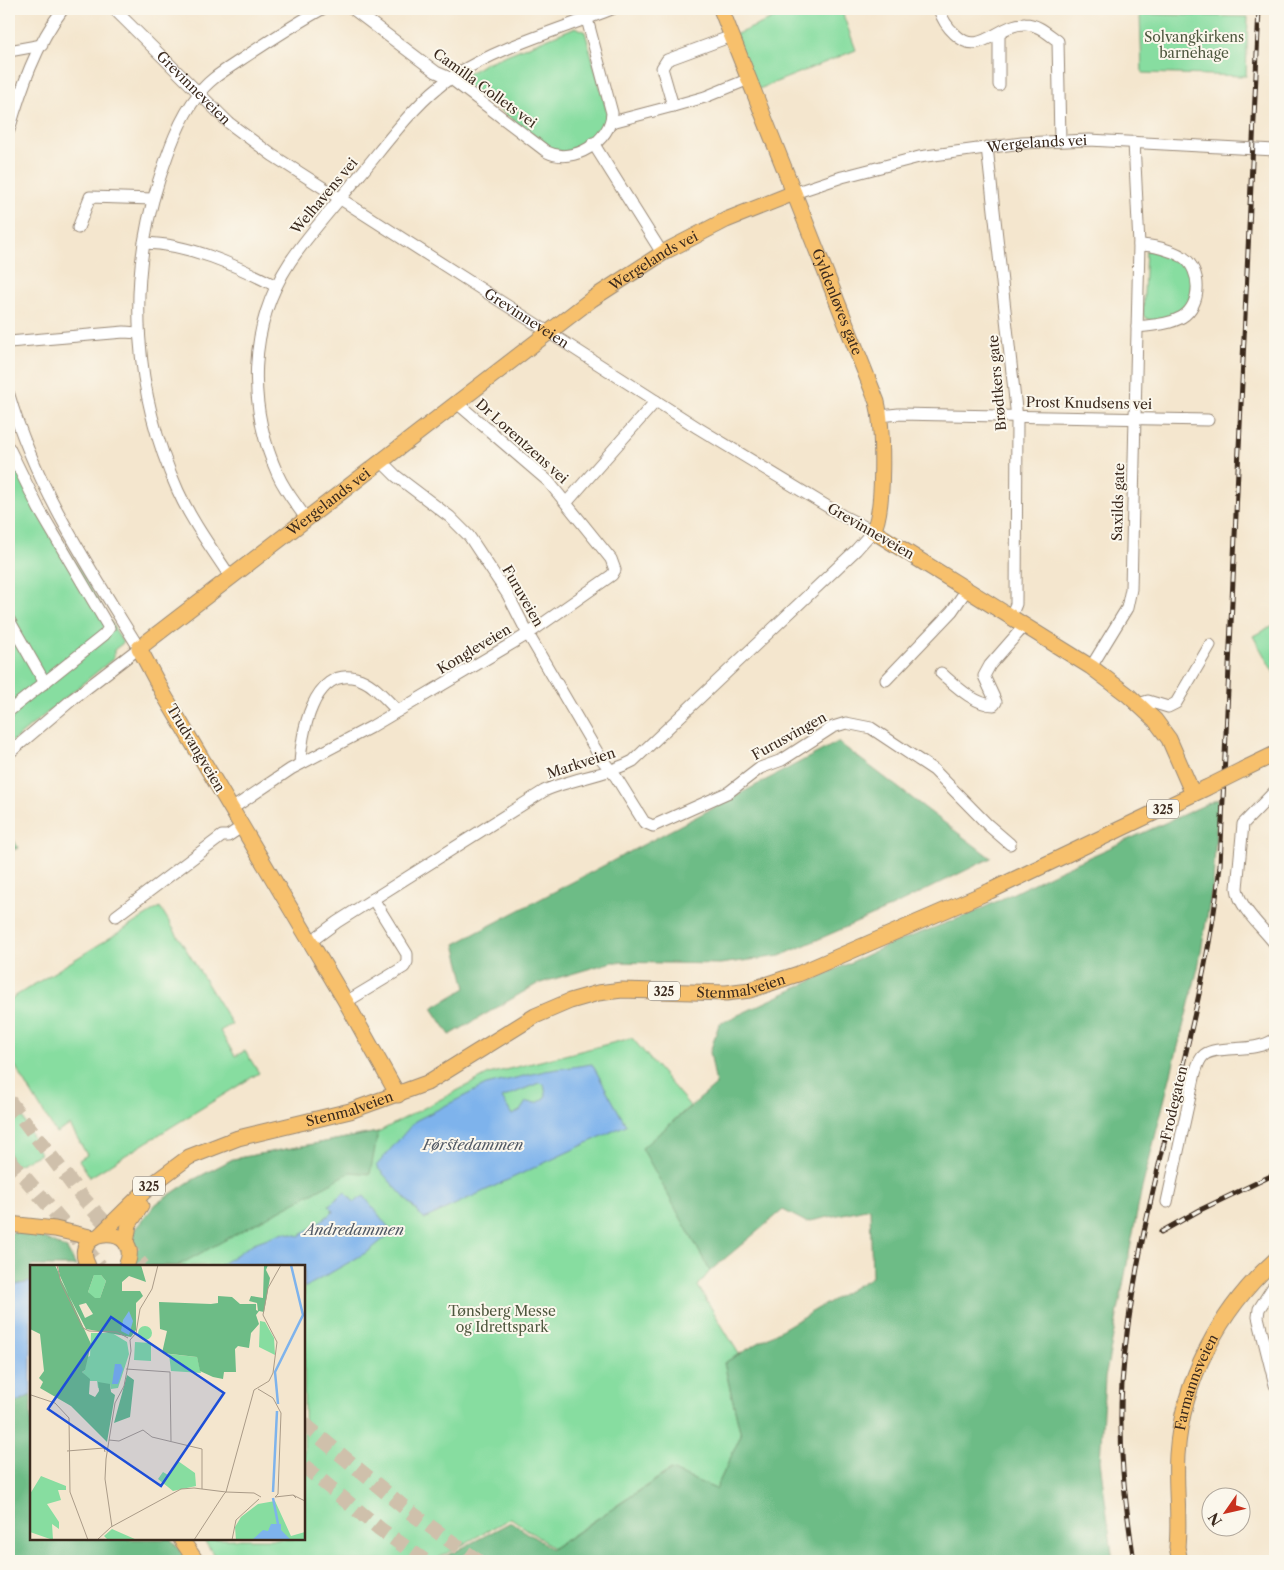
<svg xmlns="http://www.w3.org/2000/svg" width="1284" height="1570" viewBox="0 0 1284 1570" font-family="'Libre Caslon Text',serif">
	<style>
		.green { fill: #87dda0; stroke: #61845f }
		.forest { fill: #6dbc86; stroke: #547352 }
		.water { fill: #7eb3ec; stroke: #5c6e85; fill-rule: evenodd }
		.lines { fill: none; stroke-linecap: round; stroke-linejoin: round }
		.major-tunnel { stroke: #cfc0ab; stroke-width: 15; stroke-dasharray: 15 8; stroke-linecap: butt }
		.minor-casing { stroke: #988876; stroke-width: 13 }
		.major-casing { stroke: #988876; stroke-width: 17 }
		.minor { stroke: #fff; stroke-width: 11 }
		.major { stroke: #f7c06c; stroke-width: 15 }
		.rail-casing { stroke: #3b2a1e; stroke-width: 5 }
		.rail { stroke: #fbf7ec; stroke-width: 3; stroke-dasharray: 9; stroke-linecap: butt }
		.major-bridge-casing { stroke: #988876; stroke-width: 17; stroke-linecap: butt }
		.major-bridge { stroke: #f7c06c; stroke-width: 15 }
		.labels { text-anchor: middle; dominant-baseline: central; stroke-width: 4; stroke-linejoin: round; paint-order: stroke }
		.shield { fill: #fbf7ec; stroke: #75685c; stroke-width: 1 }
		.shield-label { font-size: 12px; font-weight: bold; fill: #3b2a1e }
		.park-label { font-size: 14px; fill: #4e573e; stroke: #fbf7ec }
		.street-label { font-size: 14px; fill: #3b2a1e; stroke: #fbf7ec }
		.water-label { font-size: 15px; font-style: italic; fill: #525a66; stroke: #fbf7ec }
		.inset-river { fill: none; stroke: #7eb3ec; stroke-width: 2.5 }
		.inset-road { fill: none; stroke: #aa9b88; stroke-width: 1 }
		.view { fill: #1d4ed8; fill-opacity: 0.15; stroke: #1d4ed8; stroke-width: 2.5 }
		.inset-edge { fill: none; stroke: #3b2a1e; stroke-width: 2.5 }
	</style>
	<rect width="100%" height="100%" fill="#fbf7ec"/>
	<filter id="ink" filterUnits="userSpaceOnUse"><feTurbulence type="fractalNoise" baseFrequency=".02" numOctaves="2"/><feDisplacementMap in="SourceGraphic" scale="10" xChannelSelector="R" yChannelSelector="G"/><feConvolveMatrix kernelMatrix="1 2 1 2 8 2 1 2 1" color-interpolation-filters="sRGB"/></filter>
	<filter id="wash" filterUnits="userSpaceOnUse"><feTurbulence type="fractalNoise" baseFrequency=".0096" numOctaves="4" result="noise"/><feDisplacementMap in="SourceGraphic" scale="20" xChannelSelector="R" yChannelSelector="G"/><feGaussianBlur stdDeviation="1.12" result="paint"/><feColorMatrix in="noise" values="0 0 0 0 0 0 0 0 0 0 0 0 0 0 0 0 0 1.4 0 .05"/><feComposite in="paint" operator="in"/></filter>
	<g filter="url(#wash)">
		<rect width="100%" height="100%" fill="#f4e6ce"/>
		<g class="green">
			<path d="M796,9H841L856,50L754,91L732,36Z"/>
			<path d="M1140,14L1248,17L1246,76L1142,73Z"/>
			<path d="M576,27L585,32L607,112V120L601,133L571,150L563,152L549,147L467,85L466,75L484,64Z"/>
			<path d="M1146,250L1181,258L1194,280L1189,307C1176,315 1155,329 1143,315Z"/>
			<path d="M9,433L28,481L123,643L114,650V658L9,744Z"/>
			<path d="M1275,624V675L1253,636Z"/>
			<path d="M160,907L232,1024L220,1031L235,1056L245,1051L259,1073L90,1177L79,1160L87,1155L70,1125L56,1133L9,1056V1000Z"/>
			<path d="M632,1038L690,1106L643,1148L710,1271L698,1286L739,1354L724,1363L741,1435L716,1489L670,1470L553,1548L511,1518L433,1561H218L203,1539H304V1266H134L156,1204L189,1182L233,1159L378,1132L489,1074Z"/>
			<path d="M9,1088L40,1154L9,1169Z"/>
		</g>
		<g class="forest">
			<path d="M838,742L991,858L883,911L780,956L720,964L612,962L537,984L450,1035L432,1008L466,988L455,944Z"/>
			<path d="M1218,799L1213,883L1198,968L1141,1192L1105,1378L1100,1461L1113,1561H437L511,1522L552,1549L671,1470L716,1489L741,1435L724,1363L872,1277L870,1208L806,1222L783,1210L710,1271L642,1148L716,1085L710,1052L719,1024L888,945L973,913L1054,873Z"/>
			<path d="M9,831L18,848L9,852Z"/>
			<path d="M378,1132L370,1174L351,1172L177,1266H134L132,1255L134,1230L156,1204L189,1182L233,1159Z"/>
			<path d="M27,1230L67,1249L76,1266H31V1282L9,1286V1233Z"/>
			<path d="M31,1395V1539H171L188,1561H9V1406Z"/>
		</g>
		<g class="water">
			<path d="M592,1064L626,1125L424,1219L376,1166L415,1121L486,1085L545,1071ZM539,1083L544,1084L546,1095L544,1099L537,1103L526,1102L520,1111L512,1115L502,1098Z"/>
			<path d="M345,1192L354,1202L364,1196L392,1232L369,1251L304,1288V1266H219L254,1243L284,1232L300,1236L333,1212L329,1205Z"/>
			<path d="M31,1282V1395L9,1406V1286Z"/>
		</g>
	</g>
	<g filter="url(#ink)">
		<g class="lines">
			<g class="major-tunnel">
				<path d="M9,1101L82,1197L143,1266"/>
				<path d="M9,1159L100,1266"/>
				<path d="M304,1424L406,1509L478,1561"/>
				<path d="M304,1466L380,1529L425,1561"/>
			</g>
			<defs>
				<g id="minor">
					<path id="s1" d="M114,9L229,123L272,155L698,428L843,516L873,531L856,550L633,761C605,776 572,778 544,791L337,922L310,942"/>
					<path d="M353,9L436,72L450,78L547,152C573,165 611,141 612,113L587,19"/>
					<path d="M939,9C942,19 947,27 955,34C979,59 999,23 1025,24C1038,24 1048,34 1058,41L1060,140"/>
					<path d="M999,33V85"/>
					<path d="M732,36L667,60L662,68L673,106L705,97L749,79"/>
					<path d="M9,51L42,45"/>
					<path d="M612,122L673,106"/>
					<path d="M9,130C21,89 36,44 63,9"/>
					<path d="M593,143L662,253"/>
					<path d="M987,147L1017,418L1016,604L1011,616"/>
					<path id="s2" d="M794,193L842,177L919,157L1022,143L1089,140L1275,150"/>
					<path d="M78,228L90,197L153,199"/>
					<path d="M144,243C190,244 235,265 276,286"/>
					<path d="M1137,327C1152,325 1168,325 1182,317C1202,305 1202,270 1183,257C1171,250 1153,245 1139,245"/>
					<path d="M9,342L124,332L139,333"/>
					<path d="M9,395C36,488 89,567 139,648L74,698L9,753"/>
					<path d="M880,416L899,414L1208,420"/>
					<path d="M9,448L39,509L109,628L104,635L9,711"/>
					<path d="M381,461L396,476L450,517L469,536L508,595L528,634L600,757L616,777L644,822L653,826L729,792L760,768L782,760L833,727L846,723L871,728L934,770L988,825L1010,844"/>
					<path d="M567,502L656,401"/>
					<path d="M307,520C297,505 285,491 278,475C247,406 248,326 290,262C310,232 336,204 359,176C386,144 417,100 452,77C500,46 559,30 612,9"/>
					<path d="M231,578C212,549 192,522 178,491C134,393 126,283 159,180C168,152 179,119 198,95C208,80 224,71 239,61C266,43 293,25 322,9"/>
					<path d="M9,620L45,683"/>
					<path d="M1091,667L1127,608L1131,589L1139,245L1134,142"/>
					<path d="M941,673C955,685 975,705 994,705L996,702L984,676L990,665L1025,625"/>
					<path d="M886,680L952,611L967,589"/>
					<path d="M1138,704L1148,701L1168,707L1176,703L1210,645"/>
					<path d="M300,764C301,735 313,667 356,678C373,682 386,700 398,711"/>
					<path d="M1275,791L1243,824L1237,888C1239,908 1263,928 1275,944"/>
					<path d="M233,808L291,769L371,727L528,634L612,575L615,570L611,559L548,481L457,403"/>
					<path d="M116,916L222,836H228L243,826"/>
					<path d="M346,1002L404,967L407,962V954L373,899"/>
					<path d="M1167,1202L1195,1073C1197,1067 1199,1059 1204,1055C1218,1044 1254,1054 1275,1039"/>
					<path d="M1275,1284L1259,1309L1258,1317L1275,1385"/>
				</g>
				<g id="major">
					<path id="s3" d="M721,9L877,402C883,426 885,511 873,531L1091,667L1128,695L1155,720L1169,739L1193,794"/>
					<path d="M1244,769L1275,754"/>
					<path id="s4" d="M398,1095L346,1002L164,695L139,648L592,299L666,251L726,220L794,193"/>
					<path d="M9,1224L55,1229L94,1238"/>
					<path id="s5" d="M101,1234L150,1186L189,1157L238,1138L350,1111L427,1083L535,1016L570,1001L598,993L622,990L726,993L750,990L798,974L990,891L1206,788"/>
					<path d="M126,1243L129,1224L141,1206"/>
					<path d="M88,1266C67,1226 146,1223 126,1266"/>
					<path d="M181,1539L196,1561"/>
					<path id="s6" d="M1180,1561L1177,1547C1180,1516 1175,1486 1177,1455C1182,1381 1220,1309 1275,1260"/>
				</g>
			</defs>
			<use href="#minor" class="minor-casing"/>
			<use href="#major" class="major-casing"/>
			<use href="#minor" class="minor"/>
			<use href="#major" class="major"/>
			<defs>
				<g id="rail">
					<path d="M1161,1232L1200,1210L1275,1174"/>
					<path d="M1134,1561C1125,1502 1118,1444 1122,1384C1134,1207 1202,1040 1220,865L1259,9"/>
				</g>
			</defs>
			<use href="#rail" class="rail-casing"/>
			<use href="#rail" class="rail"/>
			<defs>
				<path id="major-bridge" d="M1206,788L1244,769"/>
			</defs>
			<use href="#major-bridge" class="major-bridge-casing"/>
			<use href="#major-bridge" class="major-bridge"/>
		</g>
	</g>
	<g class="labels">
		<g class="shield">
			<rect x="1147" y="799.5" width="32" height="19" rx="4"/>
			<rect x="648" y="981.5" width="32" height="19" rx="4"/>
			<rect x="133" y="1176.5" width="32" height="19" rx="4"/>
		</g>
		<g class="shield-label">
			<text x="1163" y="809">325</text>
			<text x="664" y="991">325</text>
			<text x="149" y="1186">325</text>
		</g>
		<g class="park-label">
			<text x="1194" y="37">Solvangkirkens<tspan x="1194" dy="16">barnehage</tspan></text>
			<text x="502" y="1311">Tønsberg Messe<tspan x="502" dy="16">og Idrettspark</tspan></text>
		</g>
		<g class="street-label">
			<text stroke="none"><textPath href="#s1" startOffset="112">Grevinneveien</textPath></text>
			<text transform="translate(485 88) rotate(36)">Camilla Collets vei</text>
			<text stroke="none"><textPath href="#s2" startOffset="249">Wergelands vei</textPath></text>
			<text transform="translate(324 196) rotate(-50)">Welhavens vei</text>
			<text stroke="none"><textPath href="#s4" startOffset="1161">Wergelands vei</textPath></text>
			<text stroke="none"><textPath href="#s3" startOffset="315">Gyldenløves gate</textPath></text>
			<text stroke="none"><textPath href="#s1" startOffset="518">Grevinneveien</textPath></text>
			<text transform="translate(997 383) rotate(-95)">Brødtkers gate</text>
			<text transform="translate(1089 403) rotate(1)">Prost Knudsens vei</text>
			<text transform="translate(522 441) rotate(42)">Dr Lorentzens vei</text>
			<text stroke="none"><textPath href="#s4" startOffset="756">Wergelands vei</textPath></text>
			<text transform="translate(1118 502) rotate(-88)">Saxilds gate</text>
			<text transform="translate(871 531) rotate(30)">Grevinneveien</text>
			<text transform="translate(523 596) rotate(60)">Furuveien</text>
			<text transform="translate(474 649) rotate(-31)">Kongleveien</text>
			<text transform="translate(789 736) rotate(-29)">Furusvingen</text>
			<text transform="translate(196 748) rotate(59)">Trudvangveien</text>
			<text transform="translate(581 763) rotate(-18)">Markveien</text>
			<text stroke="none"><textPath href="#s5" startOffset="705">Stenmalveien</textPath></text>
			<text transform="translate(1174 1103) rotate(-77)">Frodegaten</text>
			<text stroke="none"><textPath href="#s5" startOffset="285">Stenmalveien</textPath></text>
			<text stroke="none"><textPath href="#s6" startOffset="182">Farmannsveien</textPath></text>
		</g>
		<g class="water-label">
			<text x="473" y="1144">Førstedammen</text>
			<text x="354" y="1229">Andredammen</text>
		</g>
	</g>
	<g transform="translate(30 1265)">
		<rect width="275" height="275" fill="#f4e6ce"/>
		<path d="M64,10H71L76,16L70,33H62L58,27ZM230,56L235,57L244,73L245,90L229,82ZM108 68a7 7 0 1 1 14 0a7 7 0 1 1-14 0ZM61,68H82L97,77L99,89L88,123L81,124L80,119L68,123L67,116H60L52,107L55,105V93L60,91ZM105,77L121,78V96L104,95ZM139,89L167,92L171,108L141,106ZM148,196L165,208L166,221L143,226L128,214L133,207L138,210ZM11,211L36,221V225H28L31,235L17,239L29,257V264L22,259L23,275L0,267V229ZM245,236L261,271L275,267V275H206L205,262L211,252L228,239ZM82,264L107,275H78L74,271Z" fill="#87dda0"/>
		<path d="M0,0H25L61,79L55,105L52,107L60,114L59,129L65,132L69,126L68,117L80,119L81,127L85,130L77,177L41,141L10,123L13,117L9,113L14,106L10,69L0,64ZM28,0H111L116,17L99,11L92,17V26H110L113,31L106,38V65L101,72L56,64L30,13ZM64,10H71L76,16L70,33H65L58,27ZM56,38L63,49L55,53L49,40ZM234,0H238L236,5L240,13L234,47L229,46L226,50L229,59L221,68L219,83L208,81L205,84L206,107H194L193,114L183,112L170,106L167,92L132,88L137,66L130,64L129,37L181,39L188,38V31L202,32L210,39H226V45L228,46L227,38L219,36L221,31L233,33ZM97,110L104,115L100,152L84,158Z" fill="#6dbc86" fill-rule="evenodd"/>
		<path d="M99,46L103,56L99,70L91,66L93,55ZM85,99H91L93,104L88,119H82ZM241,259H251V265L261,275H222L233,265L238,266Z" fill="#7eb3ec"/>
		<path class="inset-river" d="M248,139L245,107L273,50L261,0M243,227L247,146M243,233L248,259"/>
		<path class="inset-road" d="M27,0L31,18L53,63L59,66L87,67L98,73M100,75L106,68L110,44L122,24L128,0M96,104L140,107L141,176M228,124L243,133L251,148L248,229M1,130L25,138L39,153L40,227L58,275M79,175L89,176L113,165L122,172L172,184V224M37,186L74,183L75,187M196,227L224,125L239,116L243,108L247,77L233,50L238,23L251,0M196,227L224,228L231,232M248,229L245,232L263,230M266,233L263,230L275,236M82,262L75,214L76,194L85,138L94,121L101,86L100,75M67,275L81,262L151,224L164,223L196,227L194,229M164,275L194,229M202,275L206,255L229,234"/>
		<path class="view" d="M81,52L194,128L131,221L18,144Z"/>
		<rect width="275" height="275" class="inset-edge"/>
	</g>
	<rect width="1284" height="1570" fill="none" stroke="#fbf7ec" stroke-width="30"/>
	<g transform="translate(1226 1512) rotate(236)"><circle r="24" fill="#fbf7ec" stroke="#aea59a"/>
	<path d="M0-4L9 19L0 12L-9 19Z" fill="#c8321e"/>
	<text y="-8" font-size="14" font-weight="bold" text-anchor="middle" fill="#3b2a1e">N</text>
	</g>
</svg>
